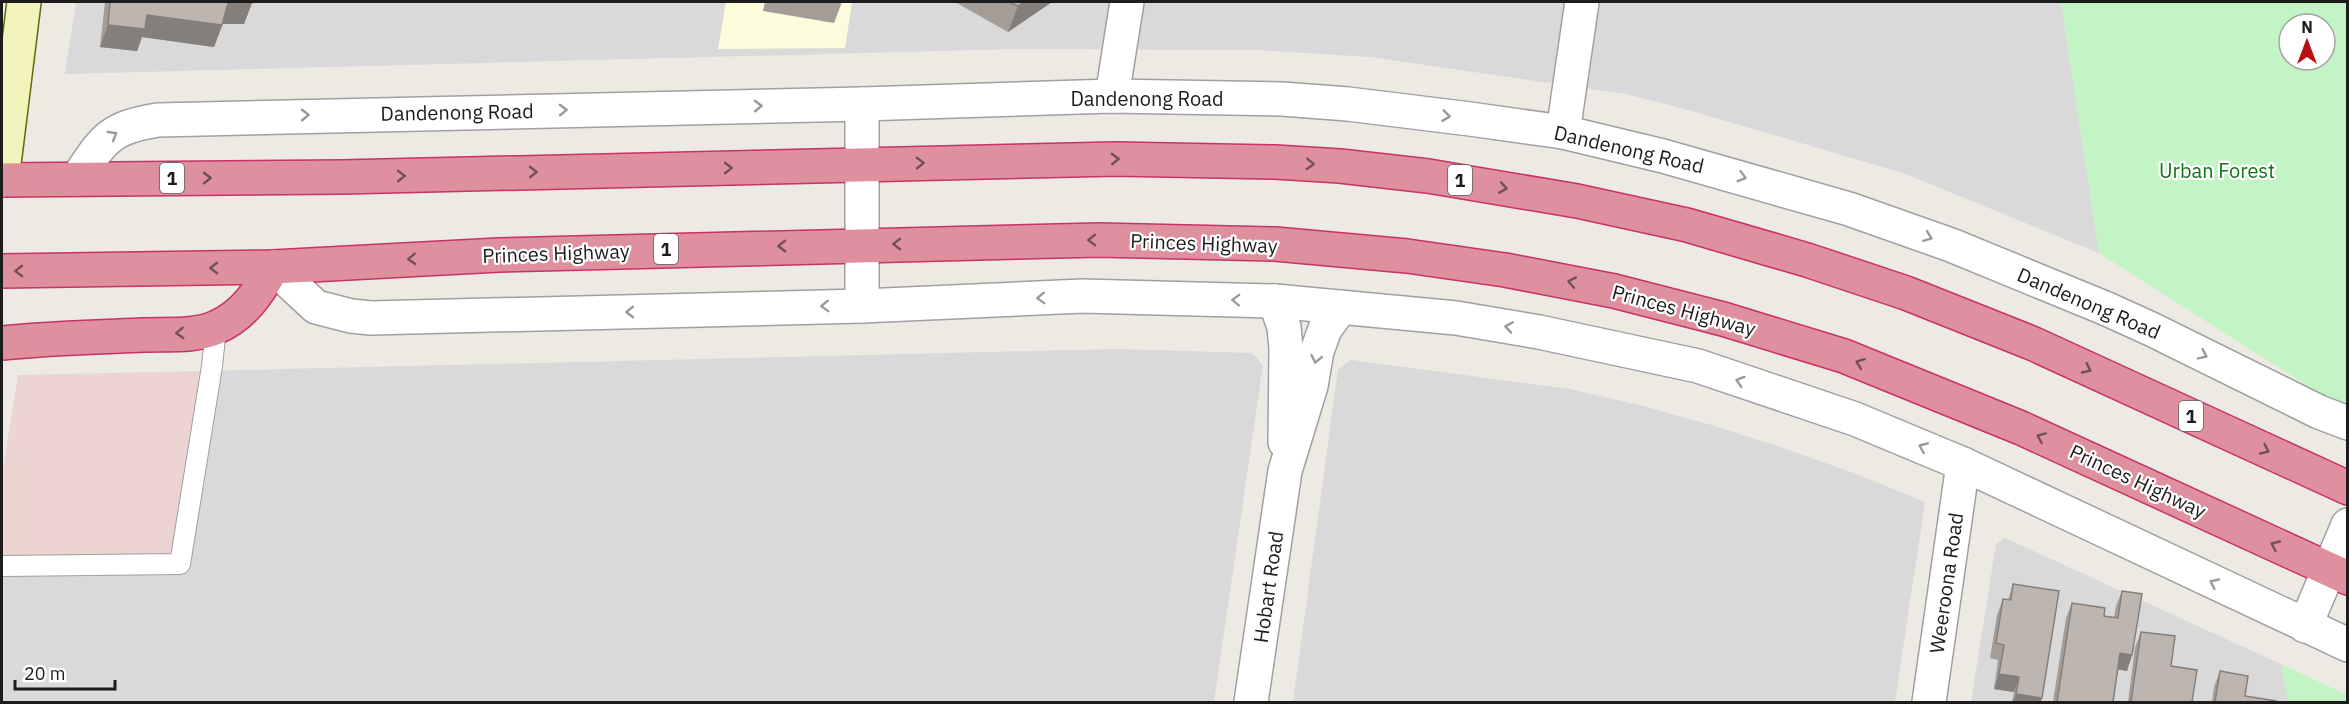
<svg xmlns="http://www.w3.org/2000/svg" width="2349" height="704" viewBox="0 0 2349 704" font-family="'IBM Plex Sans',sans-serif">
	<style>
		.residential { fill: #dad9d9 }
		.commercial { fill: #ecd4d3 }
		.education { fill: #fcfcdc }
		.park { fill: #c2f4c6; fill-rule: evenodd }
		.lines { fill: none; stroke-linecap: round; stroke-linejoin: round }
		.lane-casing { stroke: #a0a0a0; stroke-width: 22 }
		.street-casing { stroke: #a0a0a0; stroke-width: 36 }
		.secondary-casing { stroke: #5f690e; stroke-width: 36 }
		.highway-casing { stroke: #c83266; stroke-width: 36 }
		.lane { stroke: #fff; stroke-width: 20 }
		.street { stroke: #fff; stroke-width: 33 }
		.secondary { stroke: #f1f3ba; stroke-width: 33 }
		.highway { stroke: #de909f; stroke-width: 33 }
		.wall { fill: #a39c97 }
		.shaded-wall { fill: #847f7b }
		.building { fill: #bdb5b0; stroke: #847f7b; stroke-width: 1.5 }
		.oneway { stroke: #999 }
		.oneway2 { stroke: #735057 }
		.labels { text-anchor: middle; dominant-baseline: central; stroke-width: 4.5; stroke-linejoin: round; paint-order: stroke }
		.shield { fill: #fff; stroke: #606060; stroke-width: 1.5 }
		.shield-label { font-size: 18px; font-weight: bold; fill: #1c1c1c }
		.street-label { font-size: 20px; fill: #1c1c1c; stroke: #fff }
		.park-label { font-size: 20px; fill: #14701b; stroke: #fff }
	</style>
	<rect width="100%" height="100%" fill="#ede9e3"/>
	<g class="residential">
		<path d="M76,2H2061L2099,253L1903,173L1692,111L1626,94L1370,57L1258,50L1014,49L65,74Z"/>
		<path d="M1116,349L1252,353L1263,365L1214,702H2V558L203,371Z"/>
		<path d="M1351,360L1570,389L1643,406L1715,426L1786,449L1854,473L1925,502L1895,702H1293L1338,369Z"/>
		<path d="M2005,538L2283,665L2282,668L2288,702H1971L1996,544Z"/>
	</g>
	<path class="commercial" d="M203,371L173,556L2,558V475L18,375Z"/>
	<path class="education" d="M726,2H852L845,48L718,49Z"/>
	<g class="park">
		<path d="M2061,2H2347V406L2317,392L2099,253ZM2289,24H2325V60H2289Z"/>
		<path d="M2283,665L2347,695V702H2288L2282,668Z"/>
	</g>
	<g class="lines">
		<defs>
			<path id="lane" d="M2,566L180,564L212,366L216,328"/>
			<g id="street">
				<path d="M1112,96L1127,2"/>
				<path d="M862,104V306"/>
				<path d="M1563,132L1582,2"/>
				<path d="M77,179C104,139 108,128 158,120L862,104L1112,96L1282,99L1348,104L1470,119L1563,132L1663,156L1849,209L1951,245L2107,309L2151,329L2319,412L2348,423"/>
				<path d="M273,267L316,307L351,316L371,318L862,306L1082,296L1275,301L1456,318L1539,332L1698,366L1855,419L1963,464L2348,645"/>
				<path d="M1275,301L1284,327L1286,349L1285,442"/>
				<path d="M2305,626L2348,525"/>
				<path d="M1251,702L1285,471L1311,386L1317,351L1325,329L1341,307"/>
				<path d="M1929,702L1963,464"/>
			</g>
			<path id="secondary" d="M2,180L24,2"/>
			<g id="highway">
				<path d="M2,180L342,177L1116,159L1275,162L1340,166L1428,176L1577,201L1687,225L1807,260L1906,293L2034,344L2348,488"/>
				<path d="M2,271L273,267L499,255L1099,240L1275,244L1407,256L1505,270L1614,291L1723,319L1844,356L2021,428L2348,578"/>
				<path d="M2,343C49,338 97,337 144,335C167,334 196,337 217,327C244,315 259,292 273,267"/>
			</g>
		</defs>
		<use href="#lane" class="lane-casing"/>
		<use href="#street" class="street-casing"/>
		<use href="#secondary" class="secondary-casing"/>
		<use href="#highway" class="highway-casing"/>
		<use href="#lane" class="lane"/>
		<use href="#street" class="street"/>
		<use href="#secondary" class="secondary"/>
		<use href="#highway" class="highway"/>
	</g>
	<g class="wall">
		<path d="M105,2H252L244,24H223L214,47L142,37L137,51L100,47Z"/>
		<path d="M765,2H842L834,23L763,11Z"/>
		<path d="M955,2H1052L1008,32Z"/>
		<path d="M2013,584L2041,702H2012L2014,692L1994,689L1998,660L1990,658L1997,615L2003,599L2008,600Z"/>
		<path d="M2122,591L2132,655L2127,671L2118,669L2113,702H2053L2066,618L2072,603L2104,616L2114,618L2116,606Z"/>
		<path d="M2141,632L2171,666L2192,702H2128L2135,647Z"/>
		<path d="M2220,671L2245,696L2276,702H2212L2214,687Z"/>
	</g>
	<g class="shaded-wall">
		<path d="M1025,2H1052L1008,32L1018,6Z"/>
		<path d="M228,3H252L244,24H221Z"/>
		<path d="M147,15L222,25L214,47L142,37L137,51L100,47L108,25Z"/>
		<path d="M2120,653L2132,655L2127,671L2115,669Z"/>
		<path d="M1999,674L2019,677L2014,692L1994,689Z"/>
		<path d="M2016,694L2042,698L2041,702H2013Z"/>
	</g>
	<g class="building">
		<path d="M110,2H252V3H228L222,25L147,15L145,29L108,25Z"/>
		<path d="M1009,2H1025L1018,6Z"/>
		<path d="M2013,584L2059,591L2042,698L2016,694L2019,677L1999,674L2004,645L1996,643L2003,599L2011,600Z"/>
		<path d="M2122,591L2142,594L2132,655L2120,653L2113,702H2057L2072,603L2105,608L2104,616L2118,618Z"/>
		<path d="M2141,632L2175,636L2171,666L2197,670L2192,702H2131Z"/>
		<path d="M2220,671L2248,676L2245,696L2276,701V702H2215Z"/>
	</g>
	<defs><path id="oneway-chevron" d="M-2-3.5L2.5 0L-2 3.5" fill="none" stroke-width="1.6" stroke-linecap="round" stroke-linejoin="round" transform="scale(1.5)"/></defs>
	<g class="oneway">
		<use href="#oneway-chevron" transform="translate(758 106) rotate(-1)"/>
		<use href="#oneway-chevron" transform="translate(563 110) rotate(-1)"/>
		<use href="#oneway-chevron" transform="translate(305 115) rotate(-1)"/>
		<use href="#oneway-chevron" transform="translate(1446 116) rotate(7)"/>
		<use href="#oneway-chevron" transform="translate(113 135) rotate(-31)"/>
		<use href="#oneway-chevron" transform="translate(1742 177) rotate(16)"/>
		<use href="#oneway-chevron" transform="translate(1928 237) rotate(20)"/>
		<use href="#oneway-chevron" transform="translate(1041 298) rotate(178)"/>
		<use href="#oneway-chevron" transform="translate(1236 300) rotate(-178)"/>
		<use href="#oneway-chevron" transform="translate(825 306) rotate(178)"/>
		<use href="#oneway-chevron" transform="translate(630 312) rotate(179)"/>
		<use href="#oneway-chevron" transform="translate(1509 327) rotate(-171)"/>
		<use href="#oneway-chevron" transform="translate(2203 355) rotate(26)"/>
		<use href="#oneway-chevron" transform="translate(1316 359) rotate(101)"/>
		<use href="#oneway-chevron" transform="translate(1740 381) rotate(-162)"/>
		<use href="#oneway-chevron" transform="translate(1923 447) rotate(-157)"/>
		<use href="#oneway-chevron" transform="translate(2214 583) rotate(-155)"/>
	</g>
	<g class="oneway2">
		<use href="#oneway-chevron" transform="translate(1115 159) rotate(-1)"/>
		<use href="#oneway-chevron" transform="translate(920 163) rotate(-1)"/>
		<use href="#oneway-chevron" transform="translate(1310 164) rotate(3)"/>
		<use href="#oneway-chevron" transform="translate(728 168) rotate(-1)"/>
		<use href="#oneway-chevron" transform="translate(533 172) rotate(-1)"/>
		<use href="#oneway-chevron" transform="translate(401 176) rotate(-1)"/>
		<use href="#oneway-chevron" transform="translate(207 178)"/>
		<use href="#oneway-chevron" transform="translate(1503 188) rotate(10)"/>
		<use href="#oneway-chevron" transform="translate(1092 240) rotate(179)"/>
		<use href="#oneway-chevron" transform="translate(897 244) rotate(179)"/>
		<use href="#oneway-chevron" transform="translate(782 246) rotate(179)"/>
		<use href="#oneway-chevron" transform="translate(412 259) rotate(177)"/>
		<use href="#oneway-chevron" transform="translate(214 268) rotate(179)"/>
		<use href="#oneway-chevron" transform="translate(19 271) rotate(179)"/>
		<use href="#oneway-chevron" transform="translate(1572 282) rotate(-169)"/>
		<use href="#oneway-chevron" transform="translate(180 333) rotate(177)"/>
		<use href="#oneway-chevron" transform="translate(1860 363) rotate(-159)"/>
		<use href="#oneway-chevron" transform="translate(2087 369) rotate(25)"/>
		<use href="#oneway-chevron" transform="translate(2041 437) rotate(-156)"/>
		<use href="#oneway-chevron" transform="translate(2265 450) rotate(25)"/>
		<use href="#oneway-chevron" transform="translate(2275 545) rotate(-155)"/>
	</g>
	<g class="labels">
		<g class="shield">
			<rect x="160" y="163" width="24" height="30" rx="4.5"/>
			<rect x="1448" y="165" width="24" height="30" rx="4.5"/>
			<rect x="654" y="234" width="24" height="30" rx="4.5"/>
			<rect x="2179" y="401" width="24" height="30" rx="4.5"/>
		</g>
		<g class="shield-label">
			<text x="172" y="178">1</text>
			<text x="1460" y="180">1</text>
			<text x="666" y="249">1</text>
			<text x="2191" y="416">1</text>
		</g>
		<g class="street-label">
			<text x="1147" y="98">Dandenong Road</text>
			<text transform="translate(457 112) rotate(-1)">Dandenong Road</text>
			<text transform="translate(1629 149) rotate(13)">Dandenong Road</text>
			<text transform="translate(1204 243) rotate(2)">Princes Highway</text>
			<text transform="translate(556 253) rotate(-2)">Princes Highway</text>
			<text transform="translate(2089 303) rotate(23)">Dandenong Road</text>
			<text transform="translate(1684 310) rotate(15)">Princes Highway</text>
			<text transform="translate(2138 481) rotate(25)">Princes Highway</text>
			<text transform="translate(1946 583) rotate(-82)">Weeroona Road</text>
			<text transform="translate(1268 587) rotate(-82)">Hobart Road</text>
		</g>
		<g class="park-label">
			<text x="2217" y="170">Urban Forest</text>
		</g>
	</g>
	<rect width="2349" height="704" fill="none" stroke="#1c1c1c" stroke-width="6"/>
	<g transform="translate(2307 42)"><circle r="28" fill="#ffffff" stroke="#a4a4a4" stroke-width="1.5"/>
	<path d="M0-4.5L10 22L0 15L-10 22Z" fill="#b81011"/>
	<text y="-9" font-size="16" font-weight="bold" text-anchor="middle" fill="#1c1c1c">N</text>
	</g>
	<path d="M15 680v9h100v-9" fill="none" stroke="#1c1c1c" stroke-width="3"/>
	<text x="24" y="680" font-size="18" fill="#1c1c1c" stroke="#ffffff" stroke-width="4.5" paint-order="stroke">20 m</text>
</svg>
